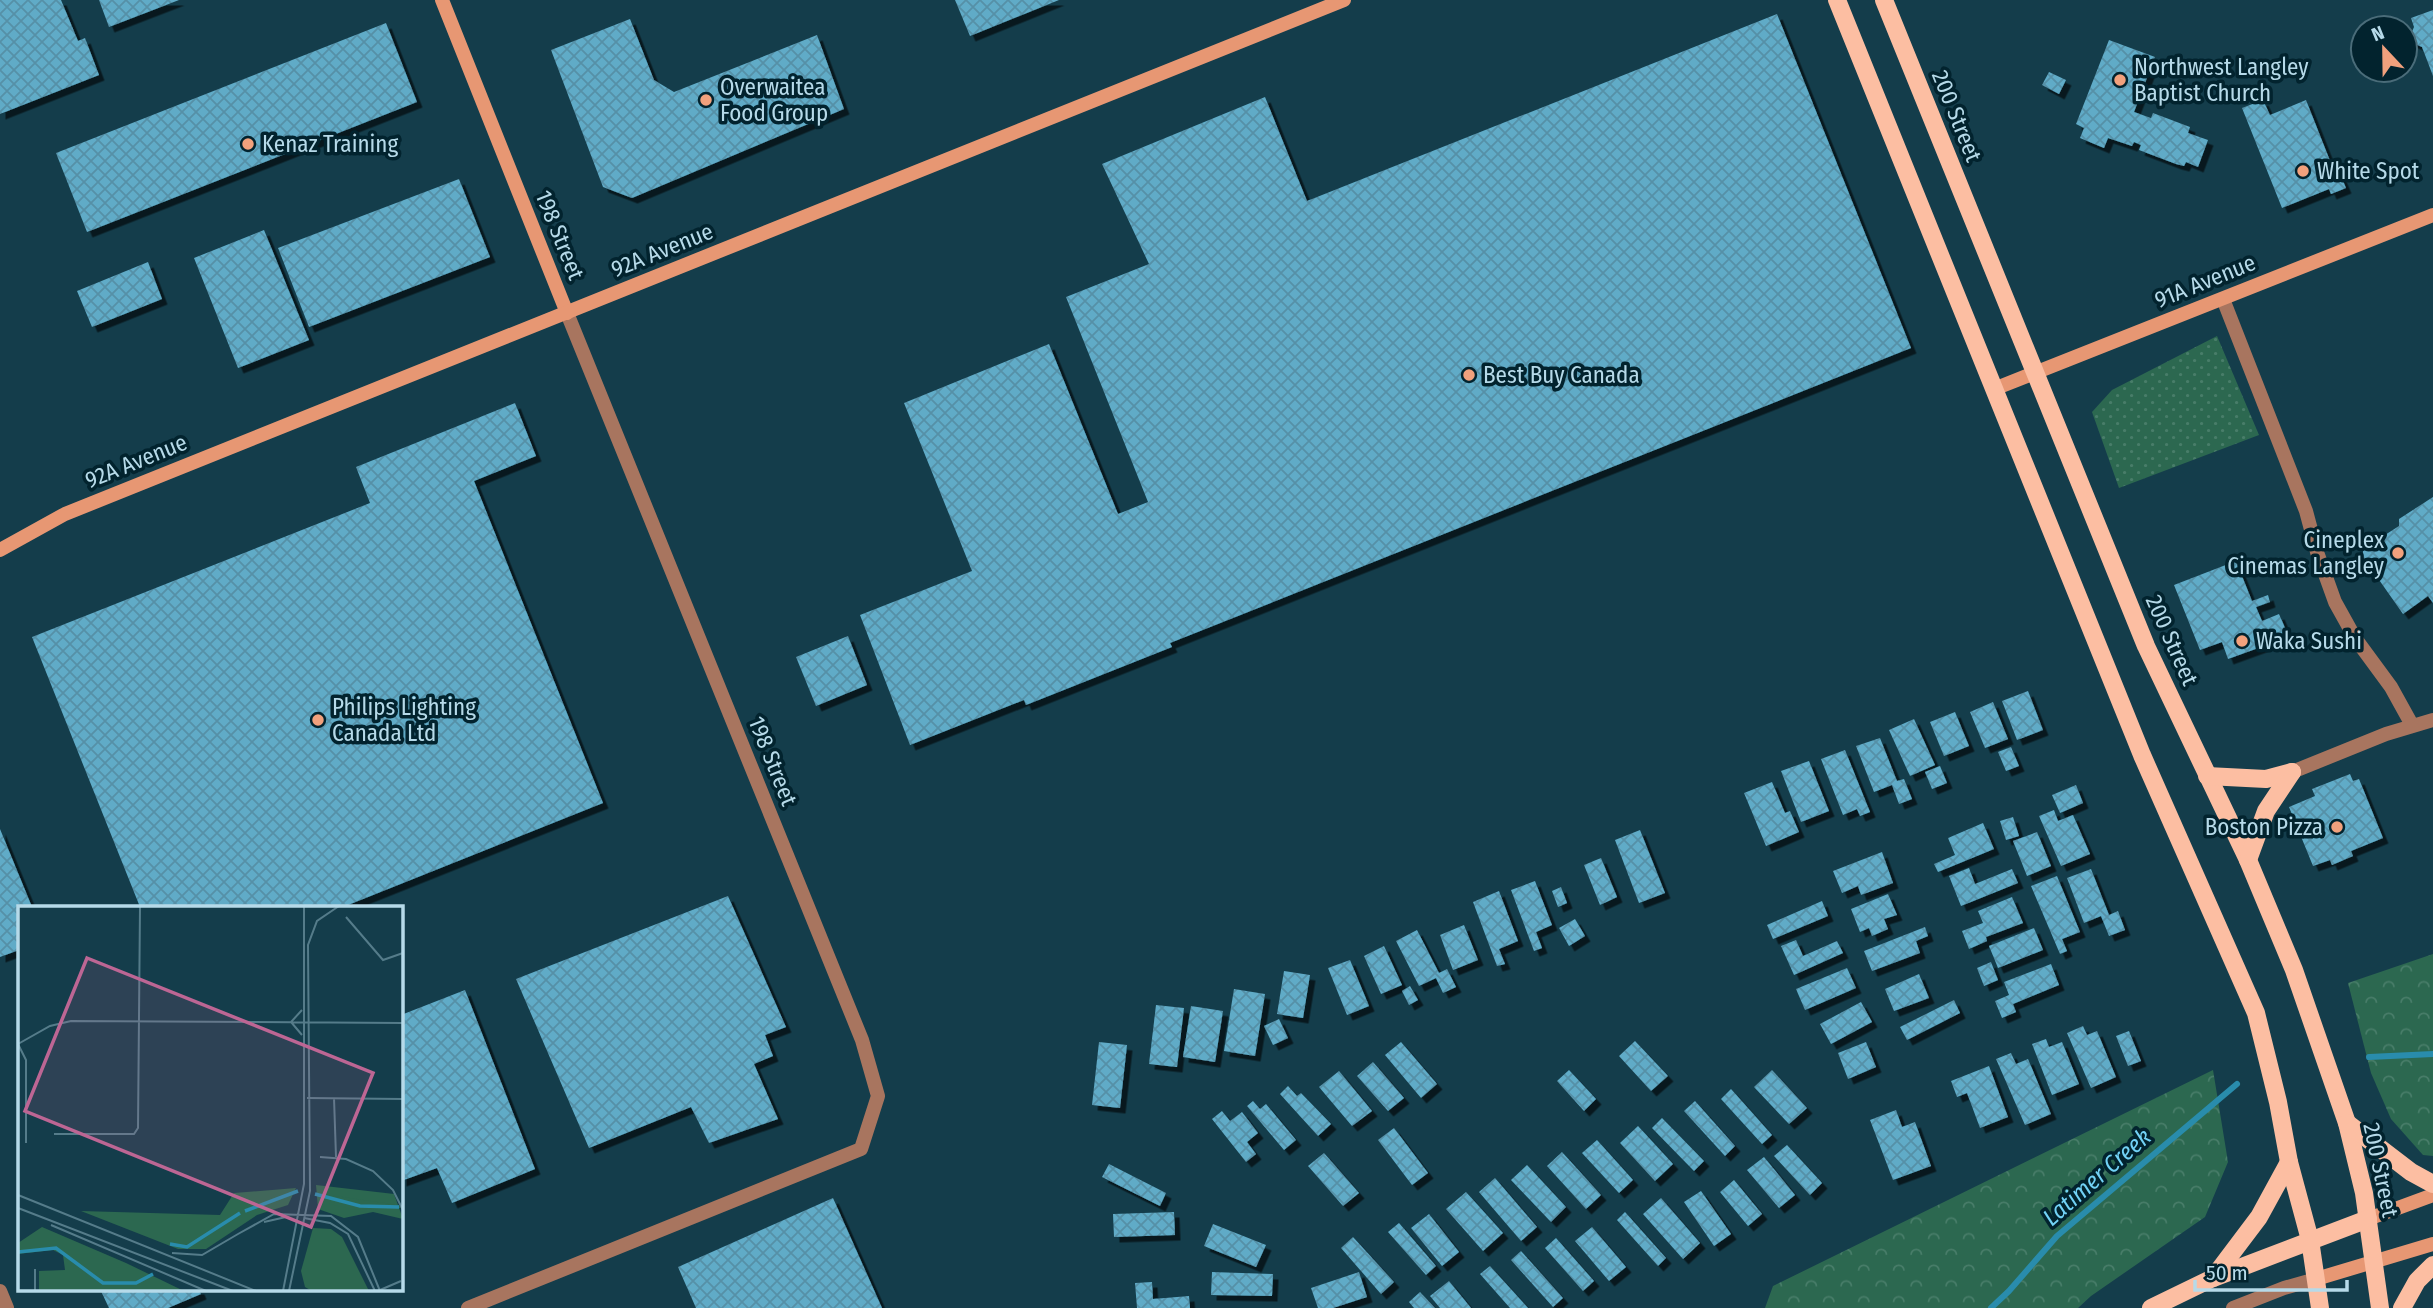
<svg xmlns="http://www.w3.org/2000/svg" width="2433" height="1308" viewBox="0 0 2433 1308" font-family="'Fira Sans Condensed',sans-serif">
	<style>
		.grass { fill: url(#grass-dots) }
		.forest { fill: url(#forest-crowns) }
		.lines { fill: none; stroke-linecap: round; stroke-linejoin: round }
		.stream { stroke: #298cac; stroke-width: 6 }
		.building { fill: url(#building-cross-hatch); filter: url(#shadow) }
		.street { stroke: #a8755f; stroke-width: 14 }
		.secondary { stroke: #e79773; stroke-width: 14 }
		.primary { stroke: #fcbea2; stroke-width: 18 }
		.poi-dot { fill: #f1a17d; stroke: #02232e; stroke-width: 2.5 }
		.labels { text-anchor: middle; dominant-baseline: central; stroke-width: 7; stroke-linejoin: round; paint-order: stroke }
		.poi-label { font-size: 23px; fill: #b6dae9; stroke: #02232e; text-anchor: start }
		.street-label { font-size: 23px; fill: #b6dae9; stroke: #02232e }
		.water-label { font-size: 24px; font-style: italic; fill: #72d2f6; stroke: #02232e }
		.inset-river { fill: none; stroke: #298cac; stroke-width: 3.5 }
		.inset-road { fill: none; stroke: #557c8a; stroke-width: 2 }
		.view { fill: #bd6694; fill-opacity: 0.15; stroke: #bd6694; stroke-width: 3.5 }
		.inset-edge { fill: none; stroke: #b6dae9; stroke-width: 3.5 }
	</style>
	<defs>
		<pattern id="grass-dots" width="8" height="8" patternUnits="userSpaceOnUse" patternTransform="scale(1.75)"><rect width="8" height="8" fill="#2c6850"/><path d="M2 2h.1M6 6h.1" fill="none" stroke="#487d69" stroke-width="1.8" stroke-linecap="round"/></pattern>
		<pattern id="forest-crowns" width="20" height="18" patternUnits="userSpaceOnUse" patternTransform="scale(1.75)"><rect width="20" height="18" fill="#2c6850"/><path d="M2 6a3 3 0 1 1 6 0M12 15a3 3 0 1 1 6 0" fill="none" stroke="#487d69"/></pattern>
		<pattern id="building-cross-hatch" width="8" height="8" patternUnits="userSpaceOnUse" patternTransform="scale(1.75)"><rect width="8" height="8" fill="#60abc7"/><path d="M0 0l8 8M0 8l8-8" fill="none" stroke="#5690a7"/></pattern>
		<filter id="shadow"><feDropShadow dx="5.5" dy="5.5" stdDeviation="0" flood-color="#0009"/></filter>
	</defs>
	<rect width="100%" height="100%" fill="#143d4b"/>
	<path class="grass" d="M2217,336L2259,435L2119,488L2092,412L2112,390Z"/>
	<g class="forest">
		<path d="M2433,954V1156L2423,1155L2391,1119L2371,1073L2348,983Z"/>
		<path d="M2213,1070L2228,1162L2205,1217L2091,1296L2078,1308H1765L1773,1286Z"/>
	</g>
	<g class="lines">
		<g class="stream">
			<path d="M2369,1057L2433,1054"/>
			<path d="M1991,1308L2009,1291L2057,1236L2237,1084"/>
		</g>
	</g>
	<g class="building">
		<path d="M0,0H61L78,41L85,38L99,75L0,114Z"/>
		<path d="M99,0H179L109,27Z"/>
		<path d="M955,0H1059L970,36Z"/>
		<path d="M2433,10V76L2422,47L2408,41L2414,27L2411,18Z"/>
		<path d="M1777,14L1911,348L1170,643L1172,647L1026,705L1024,700L910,745L860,615L972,571L904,403L1049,344L1118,514L1148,502L1066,297L1149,264L1102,164L1265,97L1307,201Z"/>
		<path d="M630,19L654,80L674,92L817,35L844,109L632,198L603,187L551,50Z"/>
		<path d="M386,23L417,102L87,232L56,153Z"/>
		<path d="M2109,40L2155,57L2134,112L2151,118L2153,113L2190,127L2188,133L2208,140L2198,167L2186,162L2184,166L2176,164L2139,150L2141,145L2134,142L2132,146L2108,138L2104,148L2080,138L2084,128L2076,124Z"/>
		<path d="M2049,72L2066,80L2059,94L2042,85Z"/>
		<path d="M2263,100L2270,115L2306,100L2336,176L2340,174L2346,188L2331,194L2329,189L2282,208L2242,108Z"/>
		<path d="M459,179L490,257L309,327L278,248Z"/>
		<path d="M264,230L309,340L238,368L194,258Z"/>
		<path d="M148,262L162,299L92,327L77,291Z"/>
		<path d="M515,403L536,456L474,481L603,803L343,907H140L32,637L370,503L356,467Z"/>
		<path d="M2433,497V603L2428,596L2403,614L2363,557V549L2399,526V519Z"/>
		<path d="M2236,561L2252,601L2268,595L2270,602L2256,607L2262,621L2279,614L2289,637L2228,659L2222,642L2200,650L2174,585Z"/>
		<path d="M848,636L867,685L816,706L796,657Z"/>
		<path d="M2028,691L2043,730L2017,740L2002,701Z"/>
		<path d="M1993,702L2008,739L1985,748L1970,712Z"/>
		<path d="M1955,712L1969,746L1944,756L1930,722Z"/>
		<path d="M1914,719L1935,765L1910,776L1889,730Z"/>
		<path d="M1880,738L1897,781L1904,779L1912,799L1899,804L1892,785L1874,792L1856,746Z"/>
		<path d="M2011,747L2019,766L2006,771L1998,752Z"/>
		<path d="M1845,750L1870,812L1860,816L1857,809L1843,815L1821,759Z"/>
		<path d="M1809,761L1829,811L1801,822L1781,771Z"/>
		<path d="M1940,766L1947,783L1932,789L1925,772Z"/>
		<path d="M2350,774L2353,781L2359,779L2383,838L2351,851L2353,856L2332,865L2330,860L2313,866L2289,807L2315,796L2312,789Z"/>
		<path d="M1772,782L1785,813L1790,811L1799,832L1766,846L1744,793Z"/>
		<path d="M2076,785L2083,803L2060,813L2052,795Z"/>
		<path d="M2054,810L2058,821L2073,815L2090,854L2061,866L2039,816Z"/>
		<path d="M2013,817L2019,836L2006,840L2000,821Z"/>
		<path d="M1983,823L1994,849L1938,872L1934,864L1955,855L1948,838Z"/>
		<path d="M0,829L32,907H19V950L0,957Z"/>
		<path d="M1640,830L1665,893L1639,903L1615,840Z"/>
		<path d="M2037,832L2051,866L2027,876L2013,841Z"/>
		<path d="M1882,852L1893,883L1861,895L1858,886L1842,893L1833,871Z"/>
		<path d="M1601,858L1617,897L1600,905L1584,865Z"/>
		<path d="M1969,868L1975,884L2012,869L2018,883L1961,906L1949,876Z"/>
		<path d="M2091,869L2109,915L2118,911L2125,930L2109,936L2101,916L2084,923L2067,878Z"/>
		<path d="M2057,876L2080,932L2062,939L2067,951L2060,954L2031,886Z"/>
		<path d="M1535,881L1552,925L1536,932L1542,948L1534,951L1511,890Z"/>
		<path d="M1561,887L1567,903L1558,907L1552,891Z"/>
		<path d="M1499,891L1518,941L1499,949L1505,964L1497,966L1473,902Z"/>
		<path d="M1888,894L1897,915L1884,919L1888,929L1872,936L1869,928L1860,932L1851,909Z"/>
		<path d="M728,896L786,1027L765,1035L773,1056L754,1064L778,1119L709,1143L691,1107L589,1148L516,979Z"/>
		<path d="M2012,897L2023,923L1986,937L1987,941L1969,949L1962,931L1983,923L1978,911Z"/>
		<path d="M1822,901L1828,916L1773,939L1767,925Z"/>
		<path d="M1575,919L1585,936L1569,946L1559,928Z"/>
		<path d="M1464,925L1478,960L1453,970L1440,935Z"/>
		<path d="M1925,927L1928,936L1916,941L1920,953L1872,971L1864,951Z"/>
		<path d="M2034,928L2043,950L1998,968L1989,946Z"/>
		<path d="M1417,930L1439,973L1447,969L1456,987L1443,993L1436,978L1419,986L1396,941Z"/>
		<path d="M1796,940L1803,956L1837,941L1843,953L1794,975L1781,946Z"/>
		<path d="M1384,946L1402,985L1381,994L1364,956Z"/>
		<path d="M1350,960L1369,1006L1347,1015L1328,968Z"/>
		<path d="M1991,962L1998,980L1984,986L1977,968Z"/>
		<path d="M2051,964L2059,985L2013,1004L2016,1012L2002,1018L1995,1001L2009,995L2004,982Z"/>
		<path d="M1847,968L1856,988L1805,1010L1796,989Z"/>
		<path d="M1284,971L1310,975L1303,1018L1277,1014Z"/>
		<path d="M1919,974L1929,998L1894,1011L1885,989Z"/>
		<path d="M1410,986L1418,1000L1409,1005L1402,991Z"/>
		<path d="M1234,989L1265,994L1255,1056L1224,1051Z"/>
		<path d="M465,990L535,1169L452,1203L437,1168L401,1181V1015Z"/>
		<path d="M1954,1000L1960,1013L1907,1040L1900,1027Z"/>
		<path d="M1861,1002L1872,1022L1831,1044L1820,1024Z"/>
		<path d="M1156,1005L1184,1008L1177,1067L1149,1064Z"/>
		<path d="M1191,1006L1223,1011L1215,1062L1183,1057Z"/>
		<path d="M1279,1019L1288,1038L1273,1045L1264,1026Z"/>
		<path d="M2083,1026L2087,1035L2097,1031L2116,1077L2091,1088L2067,1033Z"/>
		<path d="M2129,1031L2141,1061L2128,1066L2116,1036Z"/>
		<path d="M2046,1039L2049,1047L2062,1042L2079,1084L2052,1095L2032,1044Z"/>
		<path d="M1635,1041L1668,1076L1651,1091L1619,1056Z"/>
		<path d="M1099,1042L1127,1045L1120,1108L1092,1105Z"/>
		<path d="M1401,1042L1437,1084L1421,1098L1385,1055Z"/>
		<path d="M1866,1042L1876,1067L1848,1079L1838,1053Z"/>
		<path d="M2011,1053L2016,1064L2028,1059L2051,1114L2025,1125L1996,1059Z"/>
		<path d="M1373,1062L1404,1098L1388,1111L1357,1076Z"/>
		<path d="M1989,1066L2008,1117L1980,1128L1967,1093L1957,1097L1951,1081Z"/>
		<path d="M1569,1070L1596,1099L1584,1111L1557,1081Z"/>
		<path d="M1772,1070L1807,1108L1789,1124L1754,1087Z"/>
		<path d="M1339,1071L1372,1111L1352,1126L1319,1087Z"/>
		<path d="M1288,1086L1297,1096L1301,1093L1331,1124L1318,1136L1280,1094Z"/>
		<path d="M1731,1089L1772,1135L1762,1144L1721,1099Z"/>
		<path d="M1253,1101L1260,1109L1266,1104L1296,1140L1284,1150L1247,1106Z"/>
		<path d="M1695,1101L1735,1146L1725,1156L1684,1111Z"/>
		<path d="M1896,1110L1902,1127L1915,1122L1931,1166L1893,1180L1870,1120Z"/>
		<path d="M1222,1111L1230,1121L1242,1112L1258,1133L1247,1142L1256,1154L1246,1162L1212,1119Z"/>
		<path d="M1662,1118L1704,1161L1694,1171L1652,1128Z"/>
		<path d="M1638,1126L1673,1164L1655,1181L1620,1143Z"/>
		<path d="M1394,1128L1428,1173L1412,1185L1378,1140Z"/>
		<path d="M1597,1140L1633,1180L1619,1193L1582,1153Z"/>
		<path d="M1787,1145L1822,1183L1810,1195L1774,1156Z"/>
		<path d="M1562,1152L1601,1195L1586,1209L1547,1166Z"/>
		<path d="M1324,1153L1359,1193L1343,1206L1308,1166Z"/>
		<path d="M1764,1157L1795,1195L1779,1208L1747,1170Z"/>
		<path d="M1109,1164L1166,1193L1160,1206L1102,1177Z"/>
		<path d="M1527,1165L1566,1207L1551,1222L1511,1180Z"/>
		<path d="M1495,1178L1537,1227L1521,1241L1479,1192Z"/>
		<path d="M1734,1180L1762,1214L1748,1226L1720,1192Z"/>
		<path d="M1701,1191L1731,1234L1714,1246L1684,1202Z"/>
		<path d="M1466,1192L1503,1233L1483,1251L1446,1209Z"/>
		<path d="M833,1198L882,1308H696L678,1267Z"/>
		<path d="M1661,1198L1700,1243L1683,1259L1643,1214Z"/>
		<path d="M1174,1212L1175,1235L1114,1237L1113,1214Z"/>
		<path d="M1625,1212L1666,1258L1658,1266L1617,1220Z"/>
		<path d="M1429,1214L1459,1252L1442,1266L1411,1228Z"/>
		<path d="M1399,1223L1436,1266L1426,1275L1388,1232Z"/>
		<path d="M1213,1224L1266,1245L1256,1267L1204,1246Z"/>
		<path d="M1592,1227L1626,1267L1609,1281L1575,1241Z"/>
		<path d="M1353,1237L1394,1282L1381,1294L1341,1248Z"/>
		<path d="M1556,1238L1594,1281L1583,1291L1545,1248Z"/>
		<path d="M1521,1251L1563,1298L1553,1307L1511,1260Z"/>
		<path d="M1490,1266L1528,1308H1510L1480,1274Z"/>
		<path d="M1212,1272L1273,1274L1272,1296L1211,1295Z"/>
		<path d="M1359,1272L1367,1297L1333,1308H1318L1311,1288Z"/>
		<path d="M1449,1281L1471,1308H1440L1430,1296Z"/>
		<path d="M1152,1282L1153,1299L1189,1296L1190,1308H1137L1135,1283Z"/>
		<path d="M100,1289H199L201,1294L168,1308H109Z"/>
		<path d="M1420,1292L1435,1308H1414L1409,1302Z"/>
	</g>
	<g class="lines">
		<g class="street">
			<path d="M2223,299L2306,511L2317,552L2335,602L2355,638L2391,687L2412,725"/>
			<path d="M2292,772L2386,734L2433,720"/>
			<path d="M0,1291L7,1308"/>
			<path d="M468,1308L861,1149L878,1096L862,1040L567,313"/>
			<path d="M2233,1308L2284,1288L2316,1279"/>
		</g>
		<g class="secondary">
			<path d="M442,0L567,313"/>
			<path d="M1994,389L2433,215"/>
			<path d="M0,550L65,514L1344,0"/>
			<path d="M2368,1219L2433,1195"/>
			<path d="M2316,1279L2433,1244"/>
		</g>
		<g class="primary">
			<path d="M1837,0L2142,755L2256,1013L2278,1102L2289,1162L2310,1240L2320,1308"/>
			<path d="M1884,0L2146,646L2248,860L2294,970L2347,1123L2364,1193L2380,1308"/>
			<path d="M2207,776L2266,779L2292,772"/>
			<path d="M2248,860L2266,811L2292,772"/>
			<path d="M2347,1123L2411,1172L2433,1184"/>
			<path d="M2213,1278L2259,1217L2289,1162"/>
			<path d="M2151,1308L2213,1278L2368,1219"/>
			<path d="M2402,1308L2417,1281L2433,1265"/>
		</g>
	</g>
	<g class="poi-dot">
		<circle cx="2120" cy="80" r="7"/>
		<circle cx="706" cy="100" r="7"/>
		<circle cx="248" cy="144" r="7"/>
		<circle cx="2303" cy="171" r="7"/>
		<circle cx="1469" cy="375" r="7"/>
		<circle cx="2398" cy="553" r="7"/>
		<circle cx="2242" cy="641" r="7"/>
		<circle cx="318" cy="720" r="7"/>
		<circle cx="2337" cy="827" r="7"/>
	</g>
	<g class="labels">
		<g class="poi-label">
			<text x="2134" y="67">Northwest Langley<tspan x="2134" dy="26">Baptist Church</tspan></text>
			<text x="720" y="87">Overwaitea<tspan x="720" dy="26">Food Group</tspan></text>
			<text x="262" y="144">Kenaz Training</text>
			<text x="2317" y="171">White Spot</text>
			<text x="1483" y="375">Best Buy Canada</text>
			<text x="2384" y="540" text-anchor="end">Cineplex<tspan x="2384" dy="26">Cinemas Langley</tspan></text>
			<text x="2256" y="641">Waka Sushi</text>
			<text x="332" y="707">Philips Lighting<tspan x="332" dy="26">Canada Ltd</tspan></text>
			<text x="2323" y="827" text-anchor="end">Boston Pizza</text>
		</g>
		<g class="street-label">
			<text transform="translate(1957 116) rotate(68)">200 Street</text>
			<text transform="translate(560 235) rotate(68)">198 Street</text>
			<text transform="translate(662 250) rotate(-22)">92A Avenue</text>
			<text transform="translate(2205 281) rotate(-22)">91A Avenue</text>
			<text transform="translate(136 461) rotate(-22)">92A Avenue</text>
			<text transform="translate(2172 640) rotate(66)">200 Street</text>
			<text transform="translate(773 761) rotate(68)">198 Street</text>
			<text transform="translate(2381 1170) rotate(78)">200 Street</text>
		</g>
		<g class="water-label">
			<text transform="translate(2097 1177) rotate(-41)">Latimer Creek</text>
		</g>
	</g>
	<g transform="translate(18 906)">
		<rect width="385" height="385" fill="#143d4b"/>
		<path d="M295,322L313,323L324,331L351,385H294L287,381L283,365Z" fill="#2c6850"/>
		<path d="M298,279L376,288L385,313L355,306L326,312L300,303ZM278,282L270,299L239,309L188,343H160L63,305L202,309L216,287ZM24,321L108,357L166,385H21V365L47,364L45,349L35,344L0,348V337Z" fill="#2c6850"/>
		<path d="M303,288L381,299L383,302L336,304L312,298Z" fill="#2c6850"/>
		<path class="inset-river" d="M297,288L342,300L381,301M227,305L280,285M152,338L169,341L222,307M0,346L38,342L85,377H118L135,368"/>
		<path class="inset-road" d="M328,11L365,54L385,47M284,104L273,116L284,129M0,138L32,120L53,115L385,117M0,138L8,154V237M289,192L385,193M316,192L318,251M36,228H116L120,222L122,0M302,251L328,253L355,265L375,284L385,304M0,289L238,385M0,302L215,385M286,312L312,317L330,328L357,385M246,316L268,311M33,319L188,385M220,328L256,308L313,310L340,331L362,385M154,347L184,349L220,328M17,363V385M362,384L383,375M265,385L286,278V0M271,385L292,285L290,39L299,15L321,0"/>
		<path class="view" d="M69,52L355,167L293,321L7,205Z"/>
		<rect width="385" height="385" class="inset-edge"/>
	</g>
	<g transform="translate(2384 49) rotate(338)"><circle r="33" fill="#02232e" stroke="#4a6c79" stroke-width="2"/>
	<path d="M0-5L12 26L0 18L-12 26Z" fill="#f1a17d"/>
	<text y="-10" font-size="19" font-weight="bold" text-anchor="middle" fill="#b6dae9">N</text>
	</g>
	<path d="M2195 1280v10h152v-10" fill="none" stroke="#b6dae9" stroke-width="3.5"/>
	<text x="2206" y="1280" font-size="21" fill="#b6dae9" stroke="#02232e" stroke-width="5" paint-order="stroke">50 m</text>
</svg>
